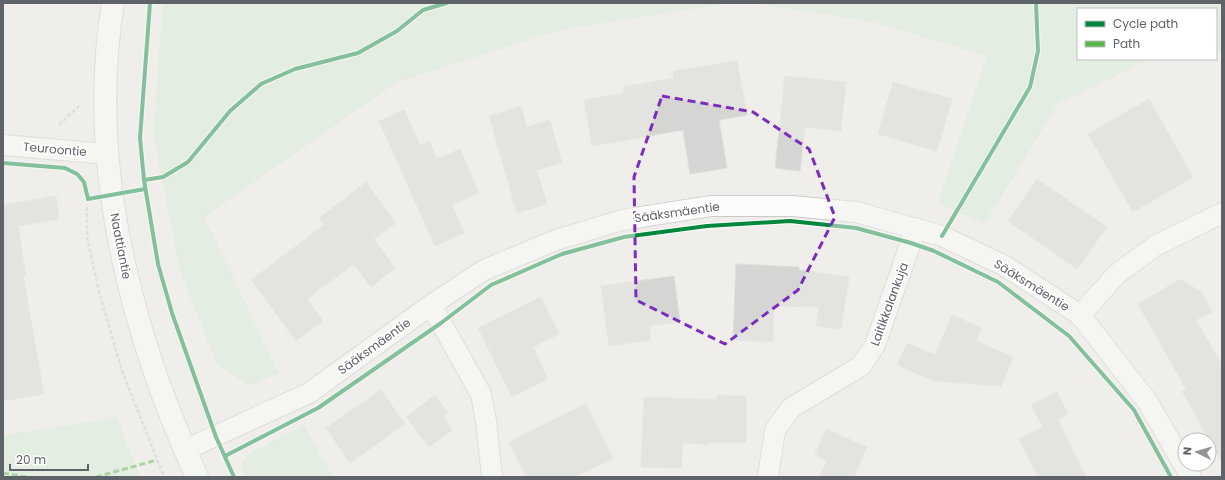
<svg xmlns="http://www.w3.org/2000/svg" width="1225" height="480" viewBox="0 0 1225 480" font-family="Poppins,sans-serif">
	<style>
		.green { fill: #d8ebd7 }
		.building { fill: #d5d5d3; stroke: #deddd9 }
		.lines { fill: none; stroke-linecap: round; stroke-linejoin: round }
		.street-casing { stroke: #cbcacb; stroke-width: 22 }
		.secondary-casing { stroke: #cacacb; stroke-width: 24 }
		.path { stroke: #cbcfcd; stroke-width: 2.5; stroke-dasharray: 4 2; stroke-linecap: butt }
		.street { stroke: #fdfcfc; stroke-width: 20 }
		.secondary { stroke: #fdfcfc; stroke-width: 22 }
		.quiet { stroke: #58b549; stroke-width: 3; stroke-dasharray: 6 3; stroke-linecap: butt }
		.cycleway-casing { stroke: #fff; stroke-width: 6 }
		.cycleway { stroke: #00873e; stroke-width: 4 }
		.marked { fill: none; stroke: #7b2cbf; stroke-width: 3; stroke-dasharray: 8 5; stroke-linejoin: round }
		.labels { text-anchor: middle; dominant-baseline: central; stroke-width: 4; stroke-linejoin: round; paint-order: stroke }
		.street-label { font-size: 12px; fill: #5f6268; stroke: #fff }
	</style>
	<rect width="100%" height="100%" fill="#efeeea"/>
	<g class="green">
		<path d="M163,3H729L560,30L397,82L204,217L279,373L249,385L217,365L180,271L153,132Z"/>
		<path d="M753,3H1222V52H1216V9H1078V59H1151L1058,104L985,223L938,203L987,56L873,22Z"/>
		<path d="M117,418L140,477H3V435Z"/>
		<path d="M304,425L333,477H246L241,466L247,455Z"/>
	</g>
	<g class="building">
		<path d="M737,61L747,115L719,120L727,168L690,174L683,130L592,146L584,100L624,93L623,87L674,78L673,71Z"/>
		<path d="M785,76L846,82L841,131L805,127L800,171L775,168Z"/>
		<path d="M893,82L952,99L937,151L878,134Z"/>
		<path d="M1149,99L1193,177L1133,212L1088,134Z"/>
		<path d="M521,106L527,127L550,120L562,163L537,170L547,204L517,213L489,116Z"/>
		<path d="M404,110L420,145L429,141L437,159L460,149L479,193L452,205L464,233L435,246L379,121Z"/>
		<path d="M1037,179L1107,227L1077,269L1008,221Z"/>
		<path d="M366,182L396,223L374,239L395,268L371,287L354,264L307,299L323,321L296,341L251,280L324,225L319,218Z"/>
		<path d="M56,196L59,219L18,226L26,275H23L44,394L3,401V205Z"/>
		<path d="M736,264L799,267V270L849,277L841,329L816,326L819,307L774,306L773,342L733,340Z"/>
		<path d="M674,276L680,322L649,326L651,340L609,346L601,286Z"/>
		<path d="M1181,279L1202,293L1212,312L1196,320L1222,365V463L1182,391L1186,389L1138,304Z"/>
		<path d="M541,297L559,334L533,347L548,379L512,397L478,328Z"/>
		<path d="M952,315L982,328L976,341L1013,357L1001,386L934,381L897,365L907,343L935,355Z"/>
		<path d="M381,390L405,424L350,463L326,428Z"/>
		<path d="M1057,392L1068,414L1043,427L1031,405Z"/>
		<path d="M435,395L448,413L443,417L452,430L429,447L406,417Z"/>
		<path d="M717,395L746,396V442H709V444L683,443L681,468L641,467L644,397L717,400Z"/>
		<path d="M586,404L613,458L575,477H526L509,442Z"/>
		<path d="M1058,420L1086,477H1038L1019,439Z"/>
		<path d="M826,429L867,447L854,477H819L827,460L815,455Z"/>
	</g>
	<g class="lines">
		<defs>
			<g id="street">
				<path d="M3,145L107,154"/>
				<path d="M431,305L481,394L486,421L492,477"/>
				<path d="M1080,315L1117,274L1155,246L1222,213"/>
				<path d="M185,450L309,393L431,305L484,270L556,240L622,220L711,206H792L856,212L942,236L1005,266L1080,315L1147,401L1191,477"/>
				<path d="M768,477L775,430L791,408L861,366L875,345L916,228"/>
			</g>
			<path id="secondary" d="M113,3C93,125 114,251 153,367C165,404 181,441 197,477"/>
		</defs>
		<use href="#street" class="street-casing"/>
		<use href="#secondary" class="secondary-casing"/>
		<g class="path">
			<path d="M59,125L81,104"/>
			<path d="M87,207V236L98,288L122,371L164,477"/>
		</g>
		<use href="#street" class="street"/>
		<use href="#secondary" class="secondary"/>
		<g class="quiet">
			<path d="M3,473L27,477"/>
			<path d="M96,477L157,460"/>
		</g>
		<defs>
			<g id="cycleway">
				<path d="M150,3L140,138L144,180L158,264L172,313L216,437L234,477"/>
				<path d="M3,163L65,168L77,174L84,182L88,199L145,189"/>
				<path d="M144,180L163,177L188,162L230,111L261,84L295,69L358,53L397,31L423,10L447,3"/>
				<path d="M942,236L1030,87L1038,51L1036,3"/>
				<path d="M225,456L318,408L441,323L491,285L562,254L624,237L707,226L790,221L856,228L911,243L934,251L998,282L1069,336L1134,410L1171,477"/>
			</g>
		</defs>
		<use href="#cycleway" class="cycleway-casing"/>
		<use href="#cycleway" class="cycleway"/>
	</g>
	<path d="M0 0H1225V480H0ZM662,96L753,112L809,149L835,217L798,290L725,344L636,300L634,177Z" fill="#efeeea" fill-opacity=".55" fill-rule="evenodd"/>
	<path class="marked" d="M662,96L753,112L809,149L835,217L798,290L725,344L636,300L634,177Z"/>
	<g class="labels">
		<g class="street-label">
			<text transform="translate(55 149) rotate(5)">Teuroontie</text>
			<text transform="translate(677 212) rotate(-8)">Sääksmäentie</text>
			<text transform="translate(121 246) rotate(79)">Naattiantie</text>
			<text transform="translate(1032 285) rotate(32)">Sääksmäentie</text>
			<text transform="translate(889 304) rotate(-70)">Laitikkalankuja</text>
			<text transform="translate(374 346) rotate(-36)">Sääksmäentie</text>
		</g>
	</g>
	<rect width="1225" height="480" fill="none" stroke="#5f6268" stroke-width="8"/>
	<rect x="1077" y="8" width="140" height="52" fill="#ffffff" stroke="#bfc0c3"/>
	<rect x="1085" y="21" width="20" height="6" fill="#00873e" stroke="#bfc0c3"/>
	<text x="1113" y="28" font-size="12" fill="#5f6268">Cycle path</text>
	<rect x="1085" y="41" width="20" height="6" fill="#58b549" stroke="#bfc0c3"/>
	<text x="1113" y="48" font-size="12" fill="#5f6268">Path</text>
	<g transform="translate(1197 452) rotate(275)"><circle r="19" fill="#ffffff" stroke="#bfc0c3"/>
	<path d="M0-3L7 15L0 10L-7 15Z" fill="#919396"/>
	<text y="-6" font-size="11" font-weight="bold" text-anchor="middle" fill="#5f6268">N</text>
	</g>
	<path d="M10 464v6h78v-6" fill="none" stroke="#5f6268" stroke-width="2"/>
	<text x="16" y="464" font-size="12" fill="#5f6268" stroke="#ffffff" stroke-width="3" paint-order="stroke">20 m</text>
</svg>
